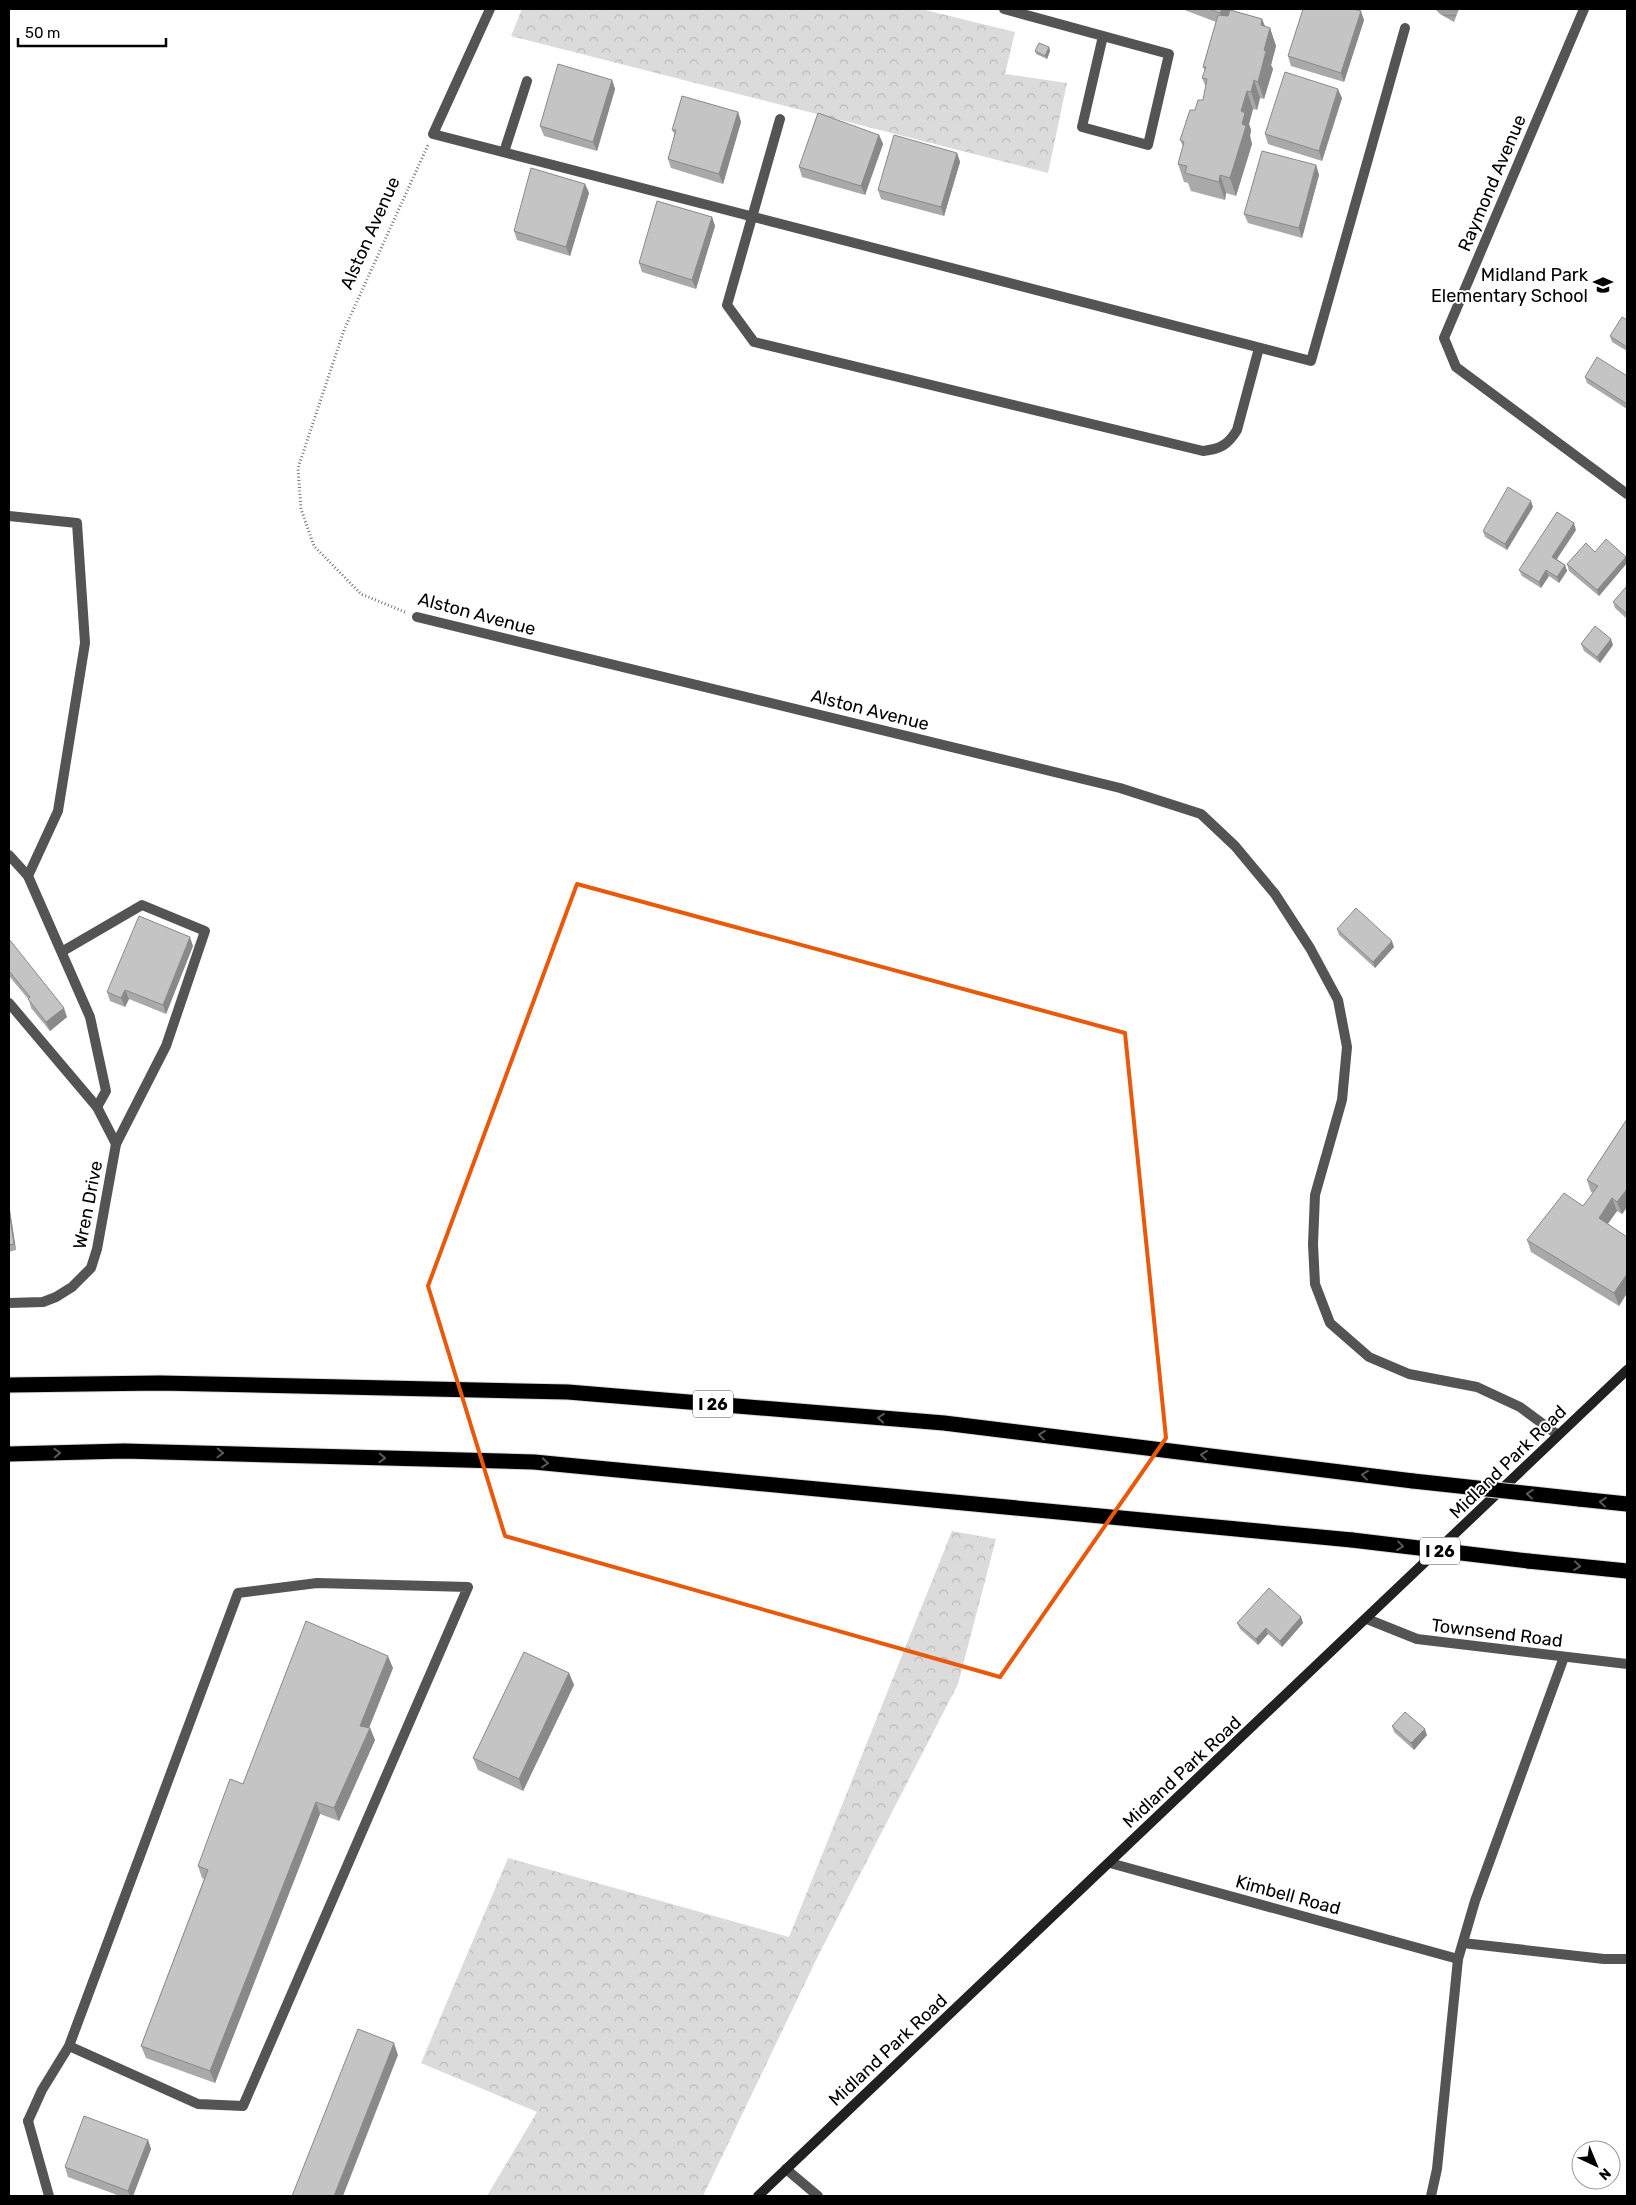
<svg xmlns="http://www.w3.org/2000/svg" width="1636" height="2205" viewBox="0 0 1636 2205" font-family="Rubik,sans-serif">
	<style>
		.forest { fill: url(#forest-crowns) }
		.water { fill: url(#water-rules) }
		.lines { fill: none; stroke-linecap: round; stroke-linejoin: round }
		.highway-casing { stroke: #dbdbdb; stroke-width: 17 }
		.path { stroke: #767676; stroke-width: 3; stroke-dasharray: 1 2.5; stroke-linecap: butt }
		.lane { stroke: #545454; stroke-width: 10 }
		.street { stroke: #545454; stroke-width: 10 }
		.secondary { stroke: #212121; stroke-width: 10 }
		.highway { stroke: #000; stroke-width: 15 }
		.highway-bridge-casing { stroke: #dbdbdb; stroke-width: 17; stroke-linecap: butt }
		.highway-bridge { stroke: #000; stroke-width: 15 }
		.wall { fill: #a9a9a9 }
		.shaded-wall { fill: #898989 }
		.building { fill: #c4c4c4; stroke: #898989 }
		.oneway { stroke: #595959 }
		.marked { fill: none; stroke: #e8590c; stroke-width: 4; stroke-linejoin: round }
		.labels { text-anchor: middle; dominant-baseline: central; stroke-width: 4; stroke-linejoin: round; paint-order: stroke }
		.shield { fill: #fff; stroke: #4c4c4c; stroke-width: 1 }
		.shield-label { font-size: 16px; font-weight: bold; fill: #000 }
		.street-label { font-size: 18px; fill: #000; stroke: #fff }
		.poi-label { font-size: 18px; fill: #000; stroke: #fff; text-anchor: end }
	</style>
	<defs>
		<pattern id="forest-crowns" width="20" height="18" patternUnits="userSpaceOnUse" patternTransform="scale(1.25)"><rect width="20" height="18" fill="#dbdbdb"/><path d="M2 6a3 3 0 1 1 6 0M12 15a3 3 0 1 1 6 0" fill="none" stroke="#bababa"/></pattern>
		<pattern id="water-rules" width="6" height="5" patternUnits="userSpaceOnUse" patternTransform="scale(1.25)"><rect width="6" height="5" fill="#a2a2a2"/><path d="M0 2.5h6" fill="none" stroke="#8a8a8a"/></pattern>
	</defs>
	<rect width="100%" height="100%" fill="#fff"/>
	<g class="forest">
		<path d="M522,9H921L1015,32L1005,74L1067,83L1048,173L511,36Z"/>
		<path d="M952,1531L996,1539L958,1684L819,1954L703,2196H487L537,2112L421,2063L508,1858L789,1937Z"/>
	</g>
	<path class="water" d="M1435,9H1459L1454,22L1440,14Z"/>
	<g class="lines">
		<defs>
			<g id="highway">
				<path d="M9,1385L160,1383L568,1392L944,1423L1413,1481"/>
				<path d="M9,1454L124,1451L534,1462L1352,1540"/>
				<path d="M1579,1499L1627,1504"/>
				<path d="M1528,1561L1627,1571"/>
			</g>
		</defs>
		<use href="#highway" class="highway-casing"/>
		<path class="path" d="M405,612L361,594L314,546L301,509L298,468L344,330L428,145"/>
		<g class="lane">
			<path d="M504,152L527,81"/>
			<path d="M9,516L77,523L85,643L58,811L28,876"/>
			<path d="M9,855L28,876L90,1017L106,1091L97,1107"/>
			<path d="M63,951L142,905L205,931L166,1046L116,1144"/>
			<path d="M9,1003L97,1107L116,1144"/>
			<path d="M1463,1943L1604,1959H1627"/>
			<path d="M28,2121L42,2090L69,2046L198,2104L243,2106L468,1587L317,1583L238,1593L69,2046"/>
		</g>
		<g class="street">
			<path d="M490,9L433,134L1311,361L1405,28"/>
			<path d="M1004,9L1169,54L1148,145L1082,127L1103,36"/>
			<path d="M1584,9L1444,338L1456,367L1627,494"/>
			<path d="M780,119L727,305L754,342L1203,451C1220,449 1228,445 1237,430L1259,348"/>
			<path d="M417,617L1120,788L1201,814L1235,846L1275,894L1310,948L1338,1000L1347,1047L1342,1100L1315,1195L1313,1244L1315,1284L1330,1323L1369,1357L1409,1374L1477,1387L1520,1407L1558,1435"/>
			<path d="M9,1303L43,1302L56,1297L72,1287L91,1268L97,1249L116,1144"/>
			<path d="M1367,1619L1417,1639L1627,1664"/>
			<path d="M1110,1863L1458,1959"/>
			<path d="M28,2121L49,2196"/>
			<path d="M786,2169L818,2196"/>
			<path d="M1431,2196L1437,2169L1458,1959L1475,1901L1564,1657"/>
		</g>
		<path class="secondary" d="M758,2196L1627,1370"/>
		<use href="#highway" class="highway"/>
		<defs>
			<g id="highway-bridge">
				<path d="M1413,1481L1579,1499"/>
				<path d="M1352,1540L1528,1561"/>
			</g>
		</defs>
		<use href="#highway-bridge" class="highway-bridge-casing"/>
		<use href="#highway-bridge" class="highway-bridge"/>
	</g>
	<g class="wall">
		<path d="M1182,9H1231V10L1262,19L1265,26L1270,28L1276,46L1271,65L1273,69L1264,99L1260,98L1257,110L1253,109L1249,124L1251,130L1250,136L1252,144L1236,196L1226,193L1225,200L1191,191L1188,183L1184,182L1178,164L1183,146L1180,140L1195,110L1203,100L1206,87L1202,78L1205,71L1203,67L1216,22Z"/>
		<path d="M1364,20L1344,82L1291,66L1288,56Z"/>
		<path d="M1049,47L1050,51L1047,59L1036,54L1035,51Z"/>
		<path d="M612,80L615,89L597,151L544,136L540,126Z"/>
		<path d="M1342,98L1322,161L1268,144L1265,134Z"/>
		<path d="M738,112L741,122L723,184L671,168L668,159L675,135L672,130Z"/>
		<path d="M879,135L883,144L865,195L802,177L799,167Z"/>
		<path d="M957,153L960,162L944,216L881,199L878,190Z"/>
		<path d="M1316,165L1319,175L1302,238L1248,223L1244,214Z"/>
		<path d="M585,184L589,193L570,256L517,240L514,231Z"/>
		<path d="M712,217L715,226L696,289L642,272L639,263Z"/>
		<path d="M1627,320V351L1612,342L1610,336Z"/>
		<path d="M1627,376V409L1587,383L1585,377Z"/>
		<path d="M1533,507L1507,550L1485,537L1483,531Z"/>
		<path d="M1576,530L1557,559L1565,565L1567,571L1559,583L1549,576L1541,588L1522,576L1519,570Z"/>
		<path d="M1626,557L1627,563L1599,596L1569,571L1567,564Z"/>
		<path d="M1627,586V619L1615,608L1613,602Z"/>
		<path d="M1581,644L1613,645L1600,663L1584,651Z"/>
		<path d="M1337,929L1394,947L1375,968L1339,935Z"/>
		<path d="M9,939L67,1017L50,1031L31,1008L29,1000L9,976Z"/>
		<path d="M193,946L166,1014L129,999L125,1007L110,1001L107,992Z"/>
		<path d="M1627,1119V1207L1622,1214L1617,1211L1608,1224L1627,1237V1293L1619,1306L1531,1252L1527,1240L1583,1206L1593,1193L1591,1192L1587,1180Z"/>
		<path d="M9,1204L16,1250L9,1252Z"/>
		<path d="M1301,1617L1303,1623L1282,1647L1268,1634L1258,1645L1240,1629L1237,1623Z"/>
		<path d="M393,1668L369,1727L370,1728L375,1740L339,1821L320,1814L215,2083L146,2058L141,2046L204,1879L202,1878L198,1866L243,1784Z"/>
		<path d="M569,1673L574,1685L523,1791L478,1770L473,1758Z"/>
		<path d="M1392,1726L1427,1735L1414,1750L1394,1732Z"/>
		<path d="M148,2140L151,2149L133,2196H120L68,2177L65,2167Z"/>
	</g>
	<g class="shaded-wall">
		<path d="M1222,9H1231L1225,25L1220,13Z"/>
		<path d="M1361,11L1364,20L1344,82L1341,73Z"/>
		<path d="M1262,19L1268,35L1270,28L1276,46L1271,65L1273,69L1264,99L1258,82L1264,50L1261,25Z"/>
		<path d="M1049,47L1050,51L1047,59L1045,56Z"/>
		<path d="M612,80L615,89L597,151L593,142Z"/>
		<path d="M1254,80L1260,98L1257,110L1251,92Z"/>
		<path d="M1338,89L1342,98L1322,161L1319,151Z"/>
		<path d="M1247,91L1253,109L1249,124L1251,130L1250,136L1252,144L1236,196L1230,178L1242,124L1241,111Z"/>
		<path d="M738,112L741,122L723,184L719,174Z"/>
		<path d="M879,135L883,144L865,195L861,186Z"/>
		<path d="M957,153L960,162L944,216L941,207Z"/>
		<path d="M1316,165L1319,175L1302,238L1299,228Z"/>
		<path d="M1220,175L1226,193L1225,200L1219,182Z"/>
		<path d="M585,184L589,193L570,256L566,247Z"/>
		<path d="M712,217L715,226L696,289L692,280Z"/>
		<path d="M1531,501L1533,507L1507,550L1505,544Z"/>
		<path d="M1574,523L1576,530L1554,563L1552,557Z"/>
		<path d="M1626,557L1627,563L1599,596L1597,590Z"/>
		<path d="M1565,565L1567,571L1559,583L1557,577Z"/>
		<path d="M1546,570L1549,576L1541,588L1539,582Z"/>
		<path d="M1611,639L1613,645L1600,663L1597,657Z"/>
		<path d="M190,937L193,946L166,1014L163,1005Z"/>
		<path d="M1392,941L1394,947L1375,968L1373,962Z"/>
		<path d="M125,990L129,999L125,1007L121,998Z"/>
		<path d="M64,1008L67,1017L50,1031L46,1022Z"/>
		<path d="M1627,1189V1207L1622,1214L1617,1202Z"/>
		<path d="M1612,1198L1617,1211L1603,1230L1599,1218Z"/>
		<path d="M9,1204L16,1250L14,1244L9,1211Z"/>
		<path d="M1627,1274V1293L1619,1306L1614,1293Z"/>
		<path d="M1301,1617L1303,1623L1282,1647L1280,1641Z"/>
		<path d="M1266,1628L1268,1634L1258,1645L1256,1639Z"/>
		<path d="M388,1656L393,1668L365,1738L360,1726Z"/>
		<path d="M569,1673L574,1685L523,1791L519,1779Z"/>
		<path d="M370,1728L375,1740L339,1821L334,1808Z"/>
		<path d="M1425,1729L1427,1735L1414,1750L1411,1743Z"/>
		<path d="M316,1802L320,1814L215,2083L210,2071Z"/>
		<path d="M394,2043L398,2055L343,2196H334Z"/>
		<path d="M148,2140L151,2149L133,2196H130L128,2191Z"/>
	</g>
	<g class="building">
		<path d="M1209,9H1222L1220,13Z"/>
		<path d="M1303,9H1354L1361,11L1341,73L1288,56Z"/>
		<path d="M1230,10L1262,19L1261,25L1270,28L1264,50L1266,51L1258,82L1254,80L1251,92L1247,91L1241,111L1245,113L1242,124L1246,126L1230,178L1220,175L1219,182L1185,173L1187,166L1178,164L1184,142L1180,140L1190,110H1195L1198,100H1203L1207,79L1202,78L1206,67H1203L1218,15L1228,16Z"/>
		<path d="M1039,43L1049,47L1045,56L1035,51Z"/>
		<path d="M558,64L612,80L593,142L540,126Z"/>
		<path d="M1285,72L1338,89L1319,151L1265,134Z"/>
		<path d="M682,96L738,112L719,174L668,159L676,130H672Z"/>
		<path d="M818,113L879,135L861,186L799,167Z"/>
		<path d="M894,135L957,153L941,207L878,190Z"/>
		<path d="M1262,151L1316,165L1299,228L1244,214Z"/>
		<path d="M531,168L585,184L566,247L514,231Z"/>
		<path d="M657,201L712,217L692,280L639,263Z"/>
		<path d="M1622,317L1627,320V347L1610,336Z"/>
		<path d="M1597,357L1627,376V404L1585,377Z"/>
		<path d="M1508,487L1531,501L1505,544L1483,531Z"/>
		<path d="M1557,512L1574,523L1552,557L1565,565L1557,577L1546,570L1539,582L1519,570Z"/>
		<path d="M1606,539L1626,557L1597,590L1567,564L1586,543L1595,552Z"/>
		<path d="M1627,586V614L1613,602Z"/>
		<path d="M1595,626L1611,639L1597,657L1581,644Z"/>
		<path d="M1356,908L1392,941L1373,962L1337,929Z"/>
		<path d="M139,916L190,937L163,1005L125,990L121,998L107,992Z"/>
		<path d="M9,939L64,1008L46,1022L28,999L30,997L9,971Z"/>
		<path d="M1627,1119V1189L1617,1202L1612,1198L1599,1218L1627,1237V1274L1614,1293L1527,1240L1564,1193L1583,1206L1598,1186L1587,1180Z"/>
		<path d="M9,1211L14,1244L9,1245Z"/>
		<path d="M1269,1588L1301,1617L1280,1641L1266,1628L1256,1639L1237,1623Z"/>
		<path d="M306,1621L388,1656L360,1726L370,1728L334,1808L316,1802L210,2071L141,2046L208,1870L198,1866L230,1779L243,1784Z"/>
		<path d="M524,1652L569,1673L519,1779L473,1758Z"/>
		<path d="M1405,1712L1425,1729L1411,1743L1392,1726Z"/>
		<path d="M358,2029L394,2043L334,2196H292Z"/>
		<path d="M84,2116L148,2140L128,2191L65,2167Z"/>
	</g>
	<defs><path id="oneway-chevron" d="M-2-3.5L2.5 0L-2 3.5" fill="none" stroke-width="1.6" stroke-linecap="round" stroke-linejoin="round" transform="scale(1.25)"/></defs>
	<g class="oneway">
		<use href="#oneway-chevron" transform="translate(881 1418) rotate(-175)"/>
		<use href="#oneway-chevron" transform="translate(1042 1435) rotate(-173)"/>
		<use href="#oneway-chevron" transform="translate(57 1453) rotate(-2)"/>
		<use href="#oneway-chevron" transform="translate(220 1453) rotate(2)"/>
		<use href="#oneway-chevron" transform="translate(1204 1455) rotate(-173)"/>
		<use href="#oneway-chevron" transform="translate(382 1458) rotate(2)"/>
		<use href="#oneway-chevron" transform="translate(545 1463) rotate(5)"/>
		<use href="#oneway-chevron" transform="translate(1365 1475) rotate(-173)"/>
		<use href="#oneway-chevron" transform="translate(1530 1494) rotate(-174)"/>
		<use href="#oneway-chevron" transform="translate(1603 1502) rotate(-174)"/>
		<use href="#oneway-chevron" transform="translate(1400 1546) rotate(7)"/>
		<use href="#oneway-chevron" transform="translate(1577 1566) rotate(6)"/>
	</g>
	<path class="marked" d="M577,884L1125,1033L1166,1438L1000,1677L505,1536L428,1286Z"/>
	<defs>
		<symbol id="school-bare" viewBox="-9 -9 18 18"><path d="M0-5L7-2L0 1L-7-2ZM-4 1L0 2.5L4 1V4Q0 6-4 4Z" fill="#000" stroke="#fff" stroke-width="2.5" paint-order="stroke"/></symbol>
	</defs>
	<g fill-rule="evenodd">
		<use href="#school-bare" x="1589" y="271" width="28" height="28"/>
	</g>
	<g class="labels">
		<g class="shield">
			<rect x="693" y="1390.5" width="40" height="27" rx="4"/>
			<rect x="1420" y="1537.5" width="40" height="27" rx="4"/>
		</g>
		<g class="shield-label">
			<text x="713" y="1404">I 26</text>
			<text x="1440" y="1551">I 26</text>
		</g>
		<g class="street-label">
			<text transform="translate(1492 183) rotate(-67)">Raymond Avenue</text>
			<text transform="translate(370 233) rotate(-66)">Alston Avenue</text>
			<text transform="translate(477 614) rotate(15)">Alston Avenue</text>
			<text transform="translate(870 710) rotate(14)">Alston Avenue</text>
			<text transform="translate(88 1205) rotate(-79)">Wren Drive</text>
			<text transform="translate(1508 1462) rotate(-44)">Midland Park Road</text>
			<text transform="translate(1497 1633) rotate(7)">Townsend Road</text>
			<text transform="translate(1182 1772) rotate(-43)">Midland Park Road</text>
			<text transform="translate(1288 1895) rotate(15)">Kimbell Road</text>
			<text transform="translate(888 2050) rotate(-43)">Midland Park Road</text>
		</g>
		<g class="poi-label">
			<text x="1588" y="275">Midland Park<tspan x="1588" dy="21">Elementary School</tspan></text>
		</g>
	</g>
	<rect width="1636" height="2205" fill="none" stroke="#000000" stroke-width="20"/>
	<g transform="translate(1596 2165) rotate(136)"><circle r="24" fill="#ffffff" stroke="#999999"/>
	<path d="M0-4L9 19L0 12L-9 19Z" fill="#000000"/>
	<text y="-8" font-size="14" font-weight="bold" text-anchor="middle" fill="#000000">N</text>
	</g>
	<path d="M18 38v8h148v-8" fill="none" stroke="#000000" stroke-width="2.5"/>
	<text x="25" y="38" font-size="15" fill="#000000" stroke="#ffffff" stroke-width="4" paint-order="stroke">50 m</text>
</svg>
